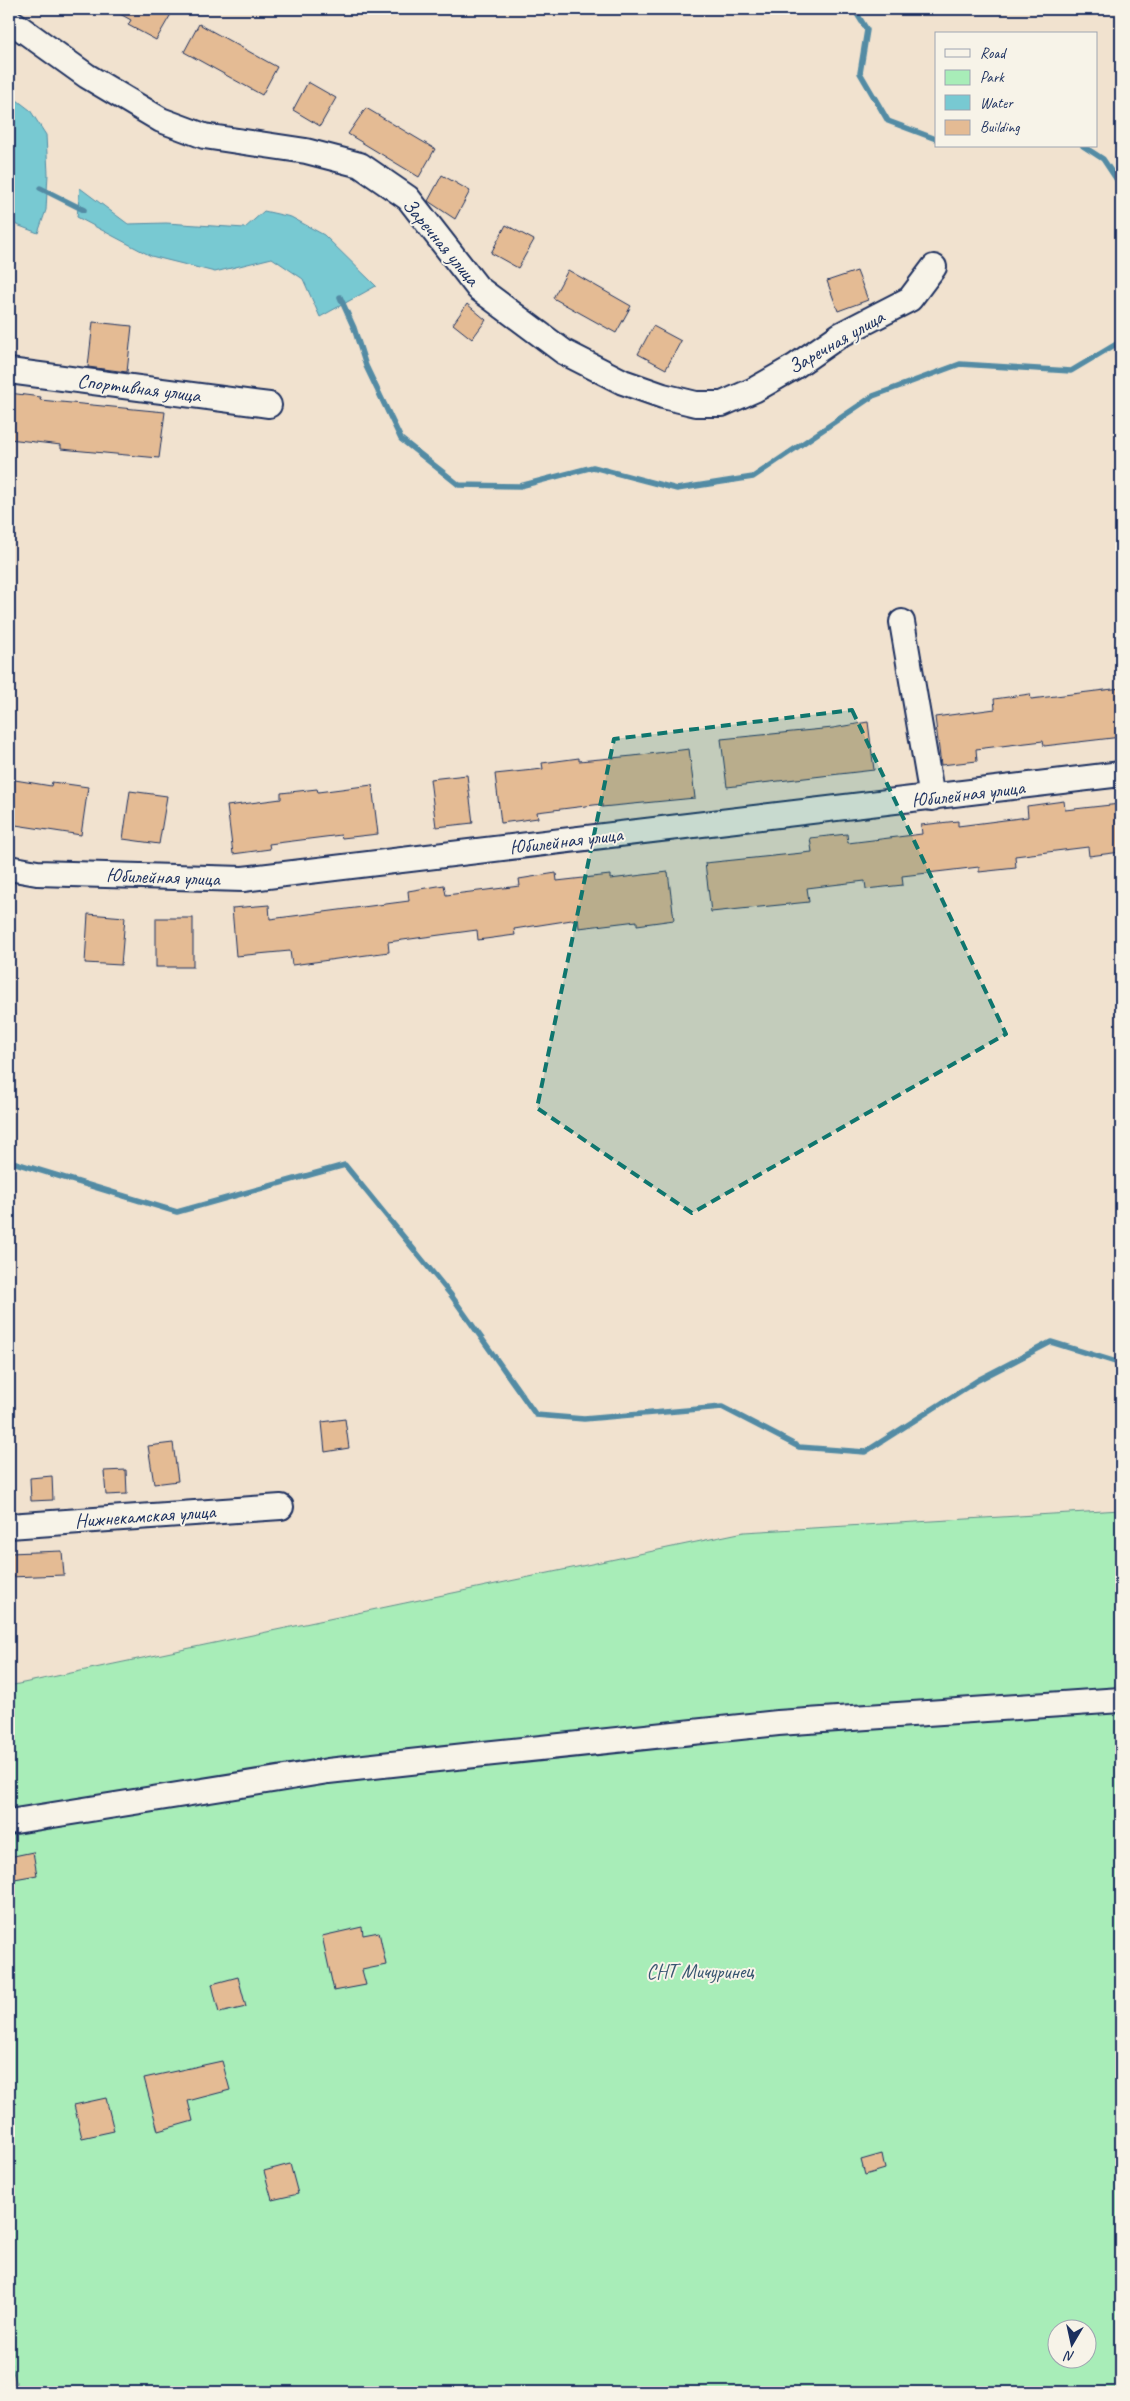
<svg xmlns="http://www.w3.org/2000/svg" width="1130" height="2401" viewBox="0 0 1130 2401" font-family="Caveat,sans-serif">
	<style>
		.green { fill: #a8edb8; stroke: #628e8b; fill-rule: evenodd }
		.water { fill: #78c9d2; stroke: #538ba4 }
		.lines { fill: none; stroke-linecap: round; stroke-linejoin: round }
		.stream { stroke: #538ba4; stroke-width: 5.5 }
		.building { fill: #e4bb94; stroke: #1b2f5e }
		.minor-casing { stroke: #1b2f5e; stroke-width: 28 }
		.minor { stroke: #f7f3e8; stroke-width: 24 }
		.marked { fill: #0f766e; fill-opacity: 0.2; stroke: #0f766e; stroke-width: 4; stroke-dasharray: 10 6; stroke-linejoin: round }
		.labels { text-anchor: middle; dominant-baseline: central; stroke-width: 4; stroke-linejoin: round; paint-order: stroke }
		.street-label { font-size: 20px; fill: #1b2f5e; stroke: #f7f3e8 }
		.park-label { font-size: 20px; fill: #375570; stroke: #f7f3e8 }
	</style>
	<rect width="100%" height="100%" fill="#f1e2cf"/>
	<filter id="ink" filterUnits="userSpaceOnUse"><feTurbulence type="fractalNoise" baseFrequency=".02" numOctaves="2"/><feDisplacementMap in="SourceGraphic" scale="10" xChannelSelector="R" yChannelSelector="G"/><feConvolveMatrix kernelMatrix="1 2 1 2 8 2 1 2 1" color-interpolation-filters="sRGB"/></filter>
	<g filter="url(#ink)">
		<path class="green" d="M1121,1510V2392H19L9,2358V1686L744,1532ZM1058,2328H1088V2358H1058Z"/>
		<g class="water">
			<path d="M9,94L30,110L46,135L48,174L46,210L38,233L9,222Z"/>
			<path d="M80,188L128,224L166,223L245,228L264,211L291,217L324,235L376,286L320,317L303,279L272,258L215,272L151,256L77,217Z"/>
		</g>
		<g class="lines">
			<g class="stream">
				<path d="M854,9L867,30L860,73L888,121L936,139"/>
				<path d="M1083,146L1103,159L1121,186"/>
				<path d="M40,188L84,210"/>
				<path d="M340,297L354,328L366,366L401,439L459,485L520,486L593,467L677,489L753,477L873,396L960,364L1071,371L1118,343H1121"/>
				<path d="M9,1161L177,1212L345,1165L451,1295L536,1415L584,1419L722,1407L799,1447L865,1452L978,1380L1051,1342L1116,1362L1121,1372"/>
			</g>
		</g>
		<g class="building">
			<path d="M111,9H174L156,40L128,25L131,20Z"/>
			<path d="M199,24L277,67L262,95L184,52Z"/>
			<path d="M308,82L336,98L320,126L293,110Z"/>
			<path d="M366,108L435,149L419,177L348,134Z"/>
			<path d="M442,175L470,191L455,219L428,201Z"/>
			<path d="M506,225L534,240L518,268L491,253Z"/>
			<path d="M568,270L631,306L616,333L553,298Z"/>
			<path d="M857,271L868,300L838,311L827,281Z"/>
			<path d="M467,304L486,320L472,339L453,324Z"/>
			<path d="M93,322L132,326L127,372L88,367Z"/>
			<path d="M653,326L681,341L666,369L638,354Z"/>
			<path d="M9,393L41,397L40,400L165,412L159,458L61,449V445L9,439Z"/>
			<path d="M1121,688V737L1044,746L1043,741L976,749L977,761L941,765L935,717L995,709L994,699L1030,694L1031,699Z"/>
			<path d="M868,722L874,770L727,787L721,739L833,728Z"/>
			<path d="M689,749L695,798L602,807V804L537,812L538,818L501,823L495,774L543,769L542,763L579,758V761L633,756Z"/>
			<path d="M467,775L473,823L436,827L430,779Z"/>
			<path d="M9,779L51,786L52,782L88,787L81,835L9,824Z"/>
			<path d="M372,785L378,834L342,838L341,835L269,844L270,849L233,854L227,806L281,799V793L317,789L318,792Z"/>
			<path d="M130,791L167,796L159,844L123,839Z"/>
			<path d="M1064,801L1065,810L1120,804L1121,852L1089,856L1088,847L1015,856L1016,868L979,872V867L902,876L903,885L866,889L865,881L807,888L809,902L711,912L705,863L812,852L810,838L847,834L848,843L922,834L921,825L958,821V826L1028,817L1027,806Z"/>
			<path d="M668,872L674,920L637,925V921L579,928L578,919L514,929L515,935L478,940L477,930L388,942L389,952L292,965L290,951L236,956L232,908L269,905L270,919L409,901L408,891L444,885L446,895L520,886L519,879L556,873L557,881L610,875V879Z"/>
			<path d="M88,914L125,917L121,965L85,963Z"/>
			<rect x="156" y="918" width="37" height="49"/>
			<path d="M345,1419L349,1448L325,1452L322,1422Z"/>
			<path d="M173,1443L178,1481L154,1484L148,1446Z"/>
			<path d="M126,1470L127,1494L106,1495L104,1471Z"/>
			<path d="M52,1476L53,1500L31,1501L30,1478Z"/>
			<path d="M62,1551L64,1575L9,1577V1553Z"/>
			<path d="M33,1852L37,1875L9,1880V1857Z"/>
			<path d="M362,1927L363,1935L379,1932L386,1965L362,1970L366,1985L334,1991L322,1936Z"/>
			<path d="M238,1977L246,2007L219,2013L212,1984Z"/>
			<path d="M222,2061L230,2090L188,2101L193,2121L158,2131L144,2078Z"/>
			<path d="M106,2098L114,2131L82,2138L74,2105Z"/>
			<path d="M882,2154L885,2169L865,2175L861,2160Z"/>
			<path d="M290,2164L298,2194L272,2200L264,2171Z"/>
		</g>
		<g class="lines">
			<defs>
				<g id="minor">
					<path d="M9,20L87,76L161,120L204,136L306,151L360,165L408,198L478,288L564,352L623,382L663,396L696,404H722L754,390L794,367L840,335L910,299L934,267"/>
					<path d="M9,371L269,405"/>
					<path d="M902,622L932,798"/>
					<path d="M9,868L37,873L243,879L1121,774"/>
					<path d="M9,1526L281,1507"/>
					<path d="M9,1822L328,1771L474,1755L778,1723L1121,1700"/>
				</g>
			</defs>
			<use href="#minor" class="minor-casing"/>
			<use href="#minor" class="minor"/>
		</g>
	</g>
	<path class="marked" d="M852,710L1006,1034L692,1213L537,1108L614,739Z"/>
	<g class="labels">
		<g class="street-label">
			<text transform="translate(441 242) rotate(50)">Заречная улица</text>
			<text transform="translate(836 342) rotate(-30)">Заречная улица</text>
			<text transform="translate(139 388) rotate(7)">Спортивная улица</text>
			<text transform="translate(968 794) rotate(-7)">Юбилейная улица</text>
			<text transform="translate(566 841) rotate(-7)">Юбилейная улица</text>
			<text transform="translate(163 877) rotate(2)">Юбилейная улица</text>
			<text transform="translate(145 1516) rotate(-4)">Нижнекамская улица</text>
		</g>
		<g class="park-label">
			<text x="700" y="1971">СНТ Мичуринец</text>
		</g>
	</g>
	<rect width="1130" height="2401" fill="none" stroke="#f7f3e8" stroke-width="30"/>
	<rect x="15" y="15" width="1100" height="2371" fill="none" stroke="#1b2f5e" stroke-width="2" filter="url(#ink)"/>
	<rect x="935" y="32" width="162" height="115" fill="#f7f3e8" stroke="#9fa5b1"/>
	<rect x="945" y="49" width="25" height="8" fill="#f7f3e8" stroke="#9fa5b1"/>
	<text x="980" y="58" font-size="15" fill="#1b2f5e">Road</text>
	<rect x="945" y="70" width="25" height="15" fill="#a8edb8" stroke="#9fa5b1"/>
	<text x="980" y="82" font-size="15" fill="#1b2f5e">Park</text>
	<rect x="945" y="95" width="25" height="15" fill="#78c9d2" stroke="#9fa5b1"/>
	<text x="980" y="108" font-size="15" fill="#1b2f5e">Water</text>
	<rect x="945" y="120" width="25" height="15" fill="#e4bb94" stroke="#9fa5b1"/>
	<text x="980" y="132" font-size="15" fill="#1b2f5e">Building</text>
	<g transform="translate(1072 2344) rotate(189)"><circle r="24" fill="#f7f3e8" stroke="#9fa5b1"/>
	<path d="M0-4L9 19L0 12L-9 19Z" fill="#1b2f5e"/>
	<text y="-8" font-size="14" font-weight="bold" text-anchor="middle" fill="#1b2f5e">N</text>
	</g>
</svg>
